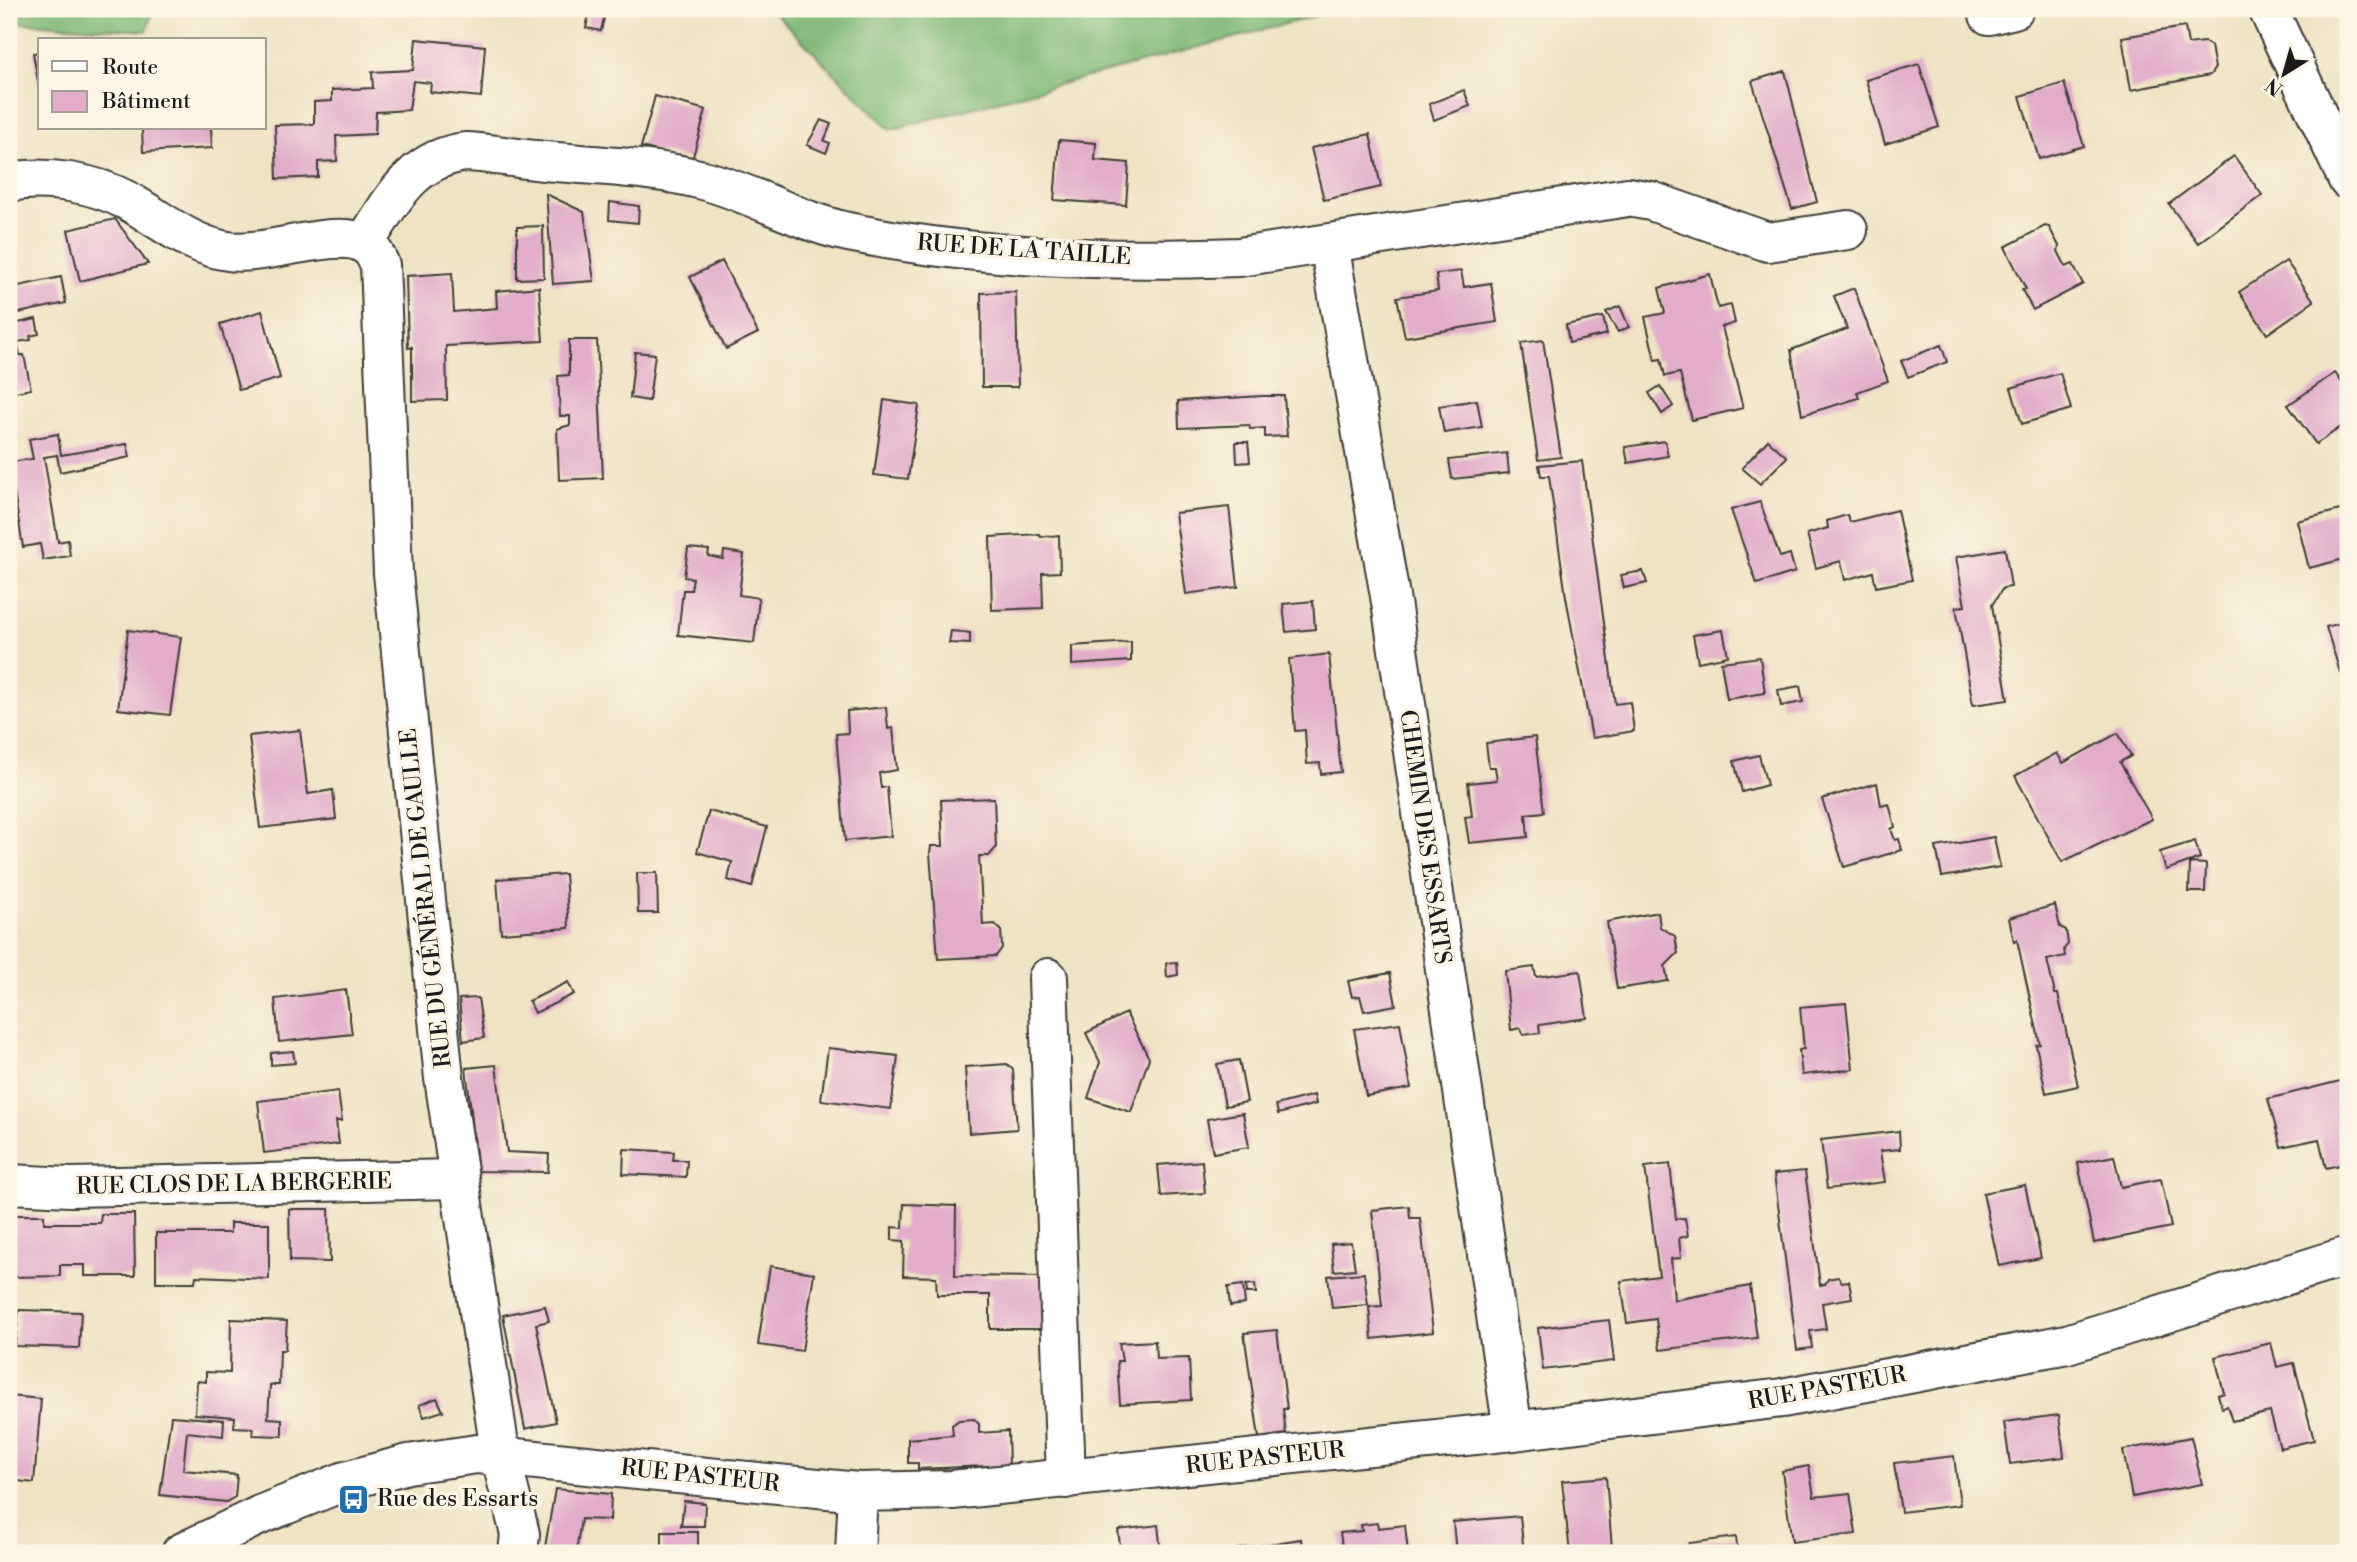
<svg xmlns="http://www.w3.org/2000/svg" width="2357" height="1562" viewBox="0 0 2357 1562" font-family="'Libre Bodoni',serif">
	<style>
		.forest { fill: #81ba78; stroke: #4e6b4a; stroke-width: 2 }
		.building { fill: #e2acca }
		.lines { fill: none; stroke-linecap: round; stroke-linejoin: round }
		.minor-casing { stroke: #3c3a35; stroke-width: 42 }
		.minor { stroke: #fff; stroke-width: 38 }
		.labels { text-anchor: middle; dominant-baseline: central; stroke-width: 7; stroke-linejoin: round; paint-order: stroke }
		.street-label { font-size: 23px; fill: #1c1c1c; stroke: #fcf5e5 }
		.poi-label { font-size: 23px; fill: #1c1c1c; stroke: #fcf5e5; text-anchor: start }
	</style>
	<rect width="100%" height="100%" fill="#fcf5e5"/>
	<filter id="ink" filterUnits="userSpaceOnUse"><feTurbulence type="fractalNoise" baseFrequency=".0143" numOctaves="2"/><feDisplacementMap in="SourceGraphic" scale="14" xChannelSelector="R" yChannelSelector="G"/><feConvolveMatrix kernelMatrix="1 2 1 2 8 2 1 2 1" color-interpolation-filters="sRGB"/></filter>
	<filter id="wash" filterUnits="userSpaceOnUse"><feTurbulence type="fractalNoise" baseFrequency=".00686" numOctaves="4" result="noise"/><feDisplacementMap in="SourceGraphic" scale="28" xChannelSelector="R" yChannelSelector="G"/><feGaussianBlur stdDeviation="1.57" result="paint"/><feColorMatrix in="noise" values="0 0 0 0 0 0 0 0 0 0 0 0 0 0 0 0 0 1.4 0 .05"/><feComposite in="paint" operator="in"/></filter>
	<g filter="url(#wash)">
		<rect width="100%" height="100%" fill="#eee3c3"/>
		<g class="forest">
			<path d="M9,9H153L147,31L9,22Z"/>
			<path d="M771,9H1341L890,130Z"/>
		</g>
		<g id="blocks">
			<g class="building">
				<path d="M590,9H606L601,31L586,28Z"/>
				<path d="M2185,27L2188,44L2204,42L2211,46L2215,68L2210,75L2131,90L2122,37Z"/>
				<path d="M416,39L485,46L481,97L430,92L431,83L413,81L409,110L376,112L375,134L336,136L337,161L318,162V177L277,179L275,125L314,124V102L332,101V90L373,88L372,72L413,70Z"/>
				<path d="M40,52V87H39L33,53Z"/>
				<path d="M1919,64L1939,127L1885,144L1866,80Z"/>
				<path d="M1785,71L1817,202L1792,209L1752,81Z"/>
				<path d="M2064,83L2084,146L2039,159L2020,96Z"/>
				<path d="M1464,90L1470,106L1434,120L1429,104Z"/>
				<path d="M655,96L706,110L692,160L641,147Z"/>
				<path d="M821,120L831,124L824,141L830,143L826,153L807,145Z"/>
				<path d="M142,128H211L212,148L143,152Z"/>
				<path d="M1370,134L1381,187L1324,200L1311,148Z"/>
				<path d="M1059,140L1096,143L1095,160L1129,163L1126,205L1054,200Z"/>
				<path d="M2234,156L2262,195L2198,243L2169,204Z"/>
				<path d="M546,194L584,212L594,281L553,284Z"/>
				<path d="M610,202L639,206L638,223L609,220Z"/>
				<path d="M115,219L148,264L80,281L68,230Z"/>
				<path d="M543,226L544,278L517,279V227Z"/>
				<path d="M2045,226L2049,227L2059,246L2058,251L2066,267L2073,264L2083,284L2033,310L2022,290L2026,289L2005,247Z"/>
				<path d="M722,261L758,333L726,349L690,277Z"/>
				<path d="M2286,261L2314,301L2267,334L2239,292Z"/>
				<path d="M1461,271L1464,287L1491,283L1497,322L1405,337L1397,297L1438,291L1436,274Z"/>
				<path d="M452,273L454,312L497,308L496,291L539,287L543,341L446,346L447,400L412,401V347L408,348L406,276Z"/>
				<path d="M1710,274L1718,308L1731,305L1735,323L1722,327L1743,408L1692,420L1680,373L1665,376L1661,359L1655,360L1645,317L1665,313L1659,288Z"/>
				<path d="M61,277L66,303L9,315V288Z"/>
				<path d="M1854,288L1888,381L1857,392L1859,398L1802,415L1791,350L1847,329L1834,296Z"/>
				<path d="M1016,292L1018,387H982L981,293Z"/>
				<path d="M1620,306L1629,327L1618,332L1606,312Z"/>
				<path d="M262,311L280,378L239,390L220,324Z"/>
				<path d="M1603,317L1607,334L1569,343L1566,325Z"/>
				<path d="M36,319L39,334L30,336L31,340L17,342L20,355H24L31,389L9,393V325Z"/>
				<path d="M569,340H597L603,478L559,480L557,429L570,425V416H560L558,376L569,375Z"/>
				<path d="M1543,340L1561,457L1538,460L1521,343Z"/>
				<path d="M1941,345L1947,362L1908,377L1901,361Z"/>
				<path d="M635,352L655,354L649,401L630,398Z"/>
				<path d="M2060,373L2071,409L2022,424L2011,388Z"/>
				<path d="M2335,373L2348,391V422L2316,444L2288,405Z"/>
				<path d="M1660,386L1673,406L1662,414L1649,393Z"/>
				<path d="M1263,396H1284L1287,436L1265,437V428L1250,429L1249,425L1179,428L1178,401Z"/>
				<path d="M884,400L919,405L908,479L874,475Z"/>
				<path d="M1477,400L1482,427L1444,433L1439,406Z"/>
				<path d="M58,434L61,455L127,444L130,457L60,472L57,455L44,457L58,542L68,540L70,556L43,560L40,544L23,547L9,462L33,459L29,439Z"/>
				<path d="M1768,440L1787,457L1760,484L1742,468Z"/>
				<path d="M1665,441L1668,456L1628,463L1625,447Z"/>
				<path d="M1236,442H1248L1250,462L1237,463Z"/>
				<path d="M1507,453L1509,473L1452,479L1449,460Z"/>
				<path d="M1582,461L1615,704L1630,702L1634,731L1592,738L1566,597L1549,476H1541L1539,465Z"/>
				<path d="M1760,502L1780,557L1790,554L1795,572L1757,584L1731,510Z"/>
				<path d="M1229,507L1238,587L1186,594L1175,513Z"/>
				<path d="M2348,508V558L2309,568L2297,521Z"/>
				<path d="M1897,510L1912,580L1876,587L1873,572L1845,580L1841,561L1816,568L1807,534L1828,528L1827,521L1847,515L1850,522Z"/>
				<path d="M1039,534L1041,537L1059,535L1060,572L1042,573L1043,608L992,610L990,537Z"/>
				<path d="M688,548L709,550L708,556L723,559L724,551L744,554L739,595L759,598L754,643L678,635L683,590H691L693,578L684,577Z"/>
				<path d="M2005,549L2011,587L2003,588L1992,605L2008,700L1973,705L1956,607L1965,606L1956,557Z"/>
				<path d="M1643,571L1647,583L1624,588L1621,575Z"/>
				<path d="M1313,601L1315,629L1286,632L1283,604Z"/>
				<path d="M2348,621V670L2340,672L2326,627Z"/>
				<path d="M128,630L181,637L170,715L118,709Z"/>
				<path d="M1723,630L1728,656L1698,662L1693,635Z"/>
				<path d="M951,631L970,633V644L949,643Z"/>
				<path d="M1131,642V661L1072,665V646Z"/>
				<path d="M1329,654L1341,772L1321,774L1320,763L1307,764L1305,730L1295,731L1289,659Z"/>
				<path d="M1760,657L1765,693L1727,699L1721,662Z"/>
				<path d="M1800,686L1803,702L1781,706L1778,690Z"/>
				<path d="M886,707L888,729L893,728L897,770L879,773L881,788L887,787L891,836L845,841L836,734L848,733L847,711Z"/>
				<path d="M300,730L308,794L333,790L336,819L260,828L249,736Z"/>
				<path d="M2118,733L2131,756L2120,762L2152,819L2062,862L2015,776L2057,753L2063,763Z"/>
				<path d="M1535,737L1544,812L1526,814L1528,837L1469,843L1465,817L1472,816L1468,783L1497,780L1495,767H1489L1486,743Z"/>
				<path d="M1759,755L1767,785L1742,792L1734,761Z"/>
				<path d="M1877,783L1881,806L1889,804L1895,827L1891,829L1895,840L1899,839L1902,850L1844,867L1822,799Z"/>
				<path d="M994,798L996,848L989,856H979L983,925L995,924L1001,930L1002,948L996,956L938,959L930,853L931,846H943L941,800Z"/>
				<path d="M709,811L767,827L752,887L728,880L732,862L697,852Z"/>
				<path d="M1994,837L2000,867L1942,877L1936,847Z"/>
				<path d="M2195,841L2200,858L2166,870L2160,852Z"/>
				<path d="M2190,863L2206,864L2205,892H2189Z"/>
				<path d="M637,873H657L658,913H638Z"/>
				<path d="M565,874L569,928L501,933L497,879Z"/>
				<path d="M2055,905L2060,927L2066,930L2068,944L2064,949L2065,956L2047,960L2055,994H2058L2078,1086L2046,1093L2036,1045L2040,1044L2017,940L2014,942L2009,918Z"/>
				<path d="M1658,912L1660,927L1675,936L1678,953L1665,966L1668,981L1617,989L1607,922Z"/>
				<path d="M1177,962L1178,975L1167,977L1166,963Z"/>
				<path d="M1534,967L1536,977L1580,971L1587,1018L1539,1025L1540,1033L1523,1035L1521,1028L1511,1030L1505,971Z"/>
				<path d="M1390,973L1396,1005L1364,1011L1360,996L1352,997L1348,981Z"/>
				<path d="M568,982L574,994L535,1013L529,1001Z"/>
				<path d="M346,990L352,1034L279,1042L275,999Z"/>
				<path d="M478,998L484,1038L463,1041L459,999Z"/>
				<path d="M1846,1003L1853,1069L1802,1075L1799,1050L1804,1049L1800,1007Z"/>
				<path d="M1126,1013L1149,1058L1131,1112L1088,1098L1100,1062L1086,1033Z"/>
				<path d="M1400,1023L1411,1088L1366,1096L1354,1029Z"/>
				<path d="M828,1048L898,1056L891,1109L821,1100Z"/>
				<path d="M293,1051L295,1063L271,1065V1053Z"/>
				<path d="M1239,1060L1247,1102L1225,1106L1217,1064Z"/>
				<path d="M1007,1064L1013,1070L1017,1129L969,1133L965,1067Z"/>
				<path d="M496,1065L507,1152L549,1154L548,1172L478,1171L466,1068Z"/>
				<path d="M2344,1080L2348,1097V1163L2326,1168L2319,1139L2281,1147L2268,1099Z"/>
				<path d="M338,1091L342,1121H336L339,1144L264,1153L258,1101Z"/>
				<path d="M1314,1095L1316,1104L1278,1114L1276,1105Z"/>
				<path d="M1243,1113L1249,1147L1213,1153L1207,1119Z"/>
				<path d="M1899,1131L1900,1149L1880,1151L1885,1182L1827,1189L1821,1140Z"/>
				<path d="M624,1149L674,1152L673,1160H687L686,1177L623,1174Z"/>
				<path d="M2114,1156L2121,1187L2161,1179L2171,1227L2094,1243L2078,1163Z"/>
				<path d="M1202,1161L1205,1193L1161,1196L1158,1165Z"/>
				<path d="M1670,1164L1676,1219L1685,1218L1688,1236L1679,1238L1681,1258L1671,1259L1674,1300L1750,1286L1757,1338L1660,1350L1656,1319L1627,1323L1621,1281L1659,1276L1645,1167Z"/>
				<path d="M1805,1171L1820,1285L1825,1284L1828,1279L1838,1277L1842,1282L1849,1281L1852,1298L1822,1303L1826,1329L1810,1331L1812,1348L1797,1350L1774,1174Z"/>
				<path d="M2025,1185L2041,1258L1999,1266L1983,1193Z"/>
				<path d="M904,1204L956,1206L955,1276L1043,1277L1049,1329H990V1295H937L936,1277L903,1276L904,1241L892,1240V1227L903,1228Z"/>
				<path d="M1409,1206L1410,1218H1420L1433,1332L1372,1339L1369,1307L1382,1306L1372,1210Z"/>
				<path d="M289,1209H329L330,1262L290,1261Z"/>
				<path d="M101,1214H134L135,1276H85V1265H60V1276L9,1277L10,1215H44V1223H100Z"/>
				<path d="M230,1223H269V1279L196,1276L195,1282H156V1233H230Z"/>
				<path d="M1351,1242L1355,1269L1334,1271L1331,1244Z"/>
				<path d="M770,1266L814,1273L802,1351L758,1345Z"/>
				<path d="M1364,1273L1368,1305L1332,1308L1328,1276Z"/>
				<path d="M1255,1284L1256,1293H1247L1246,1285Z"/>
				<path d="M1243,1285L1245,1304L1230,1306L1228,1287Z"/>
				<path d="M545,1306L549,1321L536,1324L556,1422L525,1429L503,1315Z"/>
				<path d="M19,1310L81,1312L79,1348L15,1346Z"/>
				<path d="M231,1319L287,1321L285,1350H280L279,1385H270L268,1418L282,1419V1436L253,1435V1428L234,1427L235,1417L195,1414L197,1381L206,1382V1372L230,1373Z"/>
				<path d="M1609,1320L1614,1361L1543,1370L1538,1328Z"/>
				<path d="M1277,1330L1287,1409H1283L1286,1434L1259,1438L1244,1333Z"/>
				<path d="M1155,1341L1156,1359L1189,1358L1191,1400L1120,1404L1117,1361H1122L1119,1343Z"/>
				<path d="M2271,1343L2277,1367L2294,1363L2314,1440L2280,1448L2270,1412L2232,1421L2227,1406L2222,1408L2218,1395L2224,1393L2215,1357Z"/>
				<path d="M9,1396L41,1399L34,1483L9,1480Z"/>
				<path d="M437,1398L443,1411L424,1417L419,1405Z"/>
				<path d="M2059,1415L2064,1457L2010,1464L2004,1422Z"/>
				<path d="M171,1416L224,1420L223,1436L187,1432L183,1470L237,1475L235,1497L226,1502L160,1495Z"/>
				<path d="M974,1419L979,1424V1433L1008,1431L1009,1465L918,1469V1463H908V1439L953,1435L952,1425L959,1420Z"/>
				<path d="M2191,1437L2202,1484L2132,1497L2123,1450Z"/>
				<path d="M1954,1456L1960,1505L1901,1512L1894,1463Z"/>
				<path d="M1809,1466L1814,1497L1850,1493L1856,1534L1792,1542L1782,1471Z"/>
				<path d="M1606,1477L1612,1548L1570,1553L1562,1481Z"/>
				<path d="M555,1489L611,1494L610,1520L581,1519L576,1553H544Z"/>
				<path d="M684,1501L705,1503L704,1526H681Z"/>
				<path d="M1520,1516L1524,1553H1456L1453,1522Z"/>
				<path d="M1377,1523L1378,1528L1405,1525L1408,1553H1343L1340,1533L1362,1531L1361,1525Z"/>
				<path d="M1158,1525L1161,1553H1121L1118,1530Z"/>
				<rect x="662" y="1532" width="36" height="21"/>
				<path d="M1736,1537L1738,1553H1679L1690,1550L1689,1543Z"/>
				<path d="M1301,1539L1303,1553H1238L1237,1549Z"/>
				<path d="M1653,1548L1654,1553H1622L1621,1551Z"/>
				<path d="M733,1549L759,1551V1553H733Z"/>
			</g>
		</g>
	</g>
	<g filter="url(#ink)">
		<use href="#blocks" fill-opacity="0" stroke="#3c3a35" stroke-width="2"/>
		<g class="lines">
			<defs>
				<g id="minor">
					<path d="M2268,9L2348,180"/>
					<path d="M1989,15L2014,9"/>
					<path d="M9,182C47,175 94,183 128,201C160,219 191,246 228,251C265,257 337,227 365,244C373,249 376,257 380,265L393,573L444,1078L501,1458L520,1534L518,1553"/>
					<path d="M364,244C391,202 412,157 467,152C490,153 512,158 535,160C591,166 649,166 703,180C753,193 797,221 848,232C976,258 1108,262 1239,257L1628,197L1651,201L1768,242L1848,230"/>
					<path d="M1329,244L1391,602L1513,1431"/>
					<path d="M1048,978L1066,1479"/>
					<path d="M9,1184L70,1187L458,1179"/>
					<path d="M181,1553L260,1515L345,1481L408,1464L477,1454L858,1492L952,1490L1513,1431L1782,1398L2067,1344L2348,1256"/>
					<path d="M855,1553L858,1492"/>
				</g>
			</defs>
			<use href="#minor" class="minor-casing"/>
			<use href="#minor" class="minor"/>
		</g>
	</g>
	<defs>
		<symbol id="bus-square" viewBox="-11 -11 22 22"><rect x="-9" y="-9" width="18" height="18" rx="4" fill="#1f6fb2" stroke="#fcf5e5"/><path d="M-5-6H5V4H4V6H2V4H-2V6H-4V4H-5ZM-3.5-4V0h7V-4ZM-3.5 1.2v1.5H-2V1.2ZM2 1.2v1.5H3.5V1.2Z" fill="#fff"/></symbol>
	</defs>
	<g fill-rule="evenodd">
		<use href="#bus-square" x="336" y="1482" width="35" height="35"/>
	</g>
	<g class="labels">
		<g class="street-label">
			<text transform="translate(1024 250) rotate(4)">RUE DE LA TAILLE</text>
			<text transform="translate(1425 837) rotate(82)">CHEMIN DES ESSARTS</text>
			<text transform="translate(426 898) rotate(-96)">RUE DU GÉNÉRAL DE GAULLE</text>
			<text transform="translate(234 1184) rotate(-1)">RUE CLOS DE LA BERGERIE</text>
			<text transform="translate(1827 1388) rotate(-10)">RUE PASTEUR</text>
			<text transform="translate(1265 1458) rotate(-6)">RUE PASTEUR</text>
			<text transform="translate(700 1476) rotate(6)">RUE PASTEUR</text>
		</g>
		<g class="poi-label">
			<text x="377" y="1499">Rue des Essarts</text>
		</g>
	</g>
	<rect width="2357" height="1562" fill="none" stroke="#fcf5e5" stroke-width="35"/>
	<rect x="38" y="38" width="228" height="91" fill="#fcf5e5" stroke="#a29e95" stroke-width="2"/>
	<rect x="52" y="61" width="35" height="10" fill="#ffffff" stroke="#a29e95" stroke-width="2"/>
	<text x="102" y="74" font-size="21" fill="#1c1c1c">Route</text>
	<rect x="52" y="91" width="35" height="21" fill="#e2acca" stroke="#a29e95" stroke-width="2"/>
	<text x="102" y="108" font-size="21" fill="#1c1c1c">Bâtiment</text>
	<g transform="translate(2284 74) rotate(217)" stroke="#fcf5e5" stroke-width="5" paint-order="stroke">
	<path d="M0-5L12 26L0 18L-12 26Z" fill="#1c1c1c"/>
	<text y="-10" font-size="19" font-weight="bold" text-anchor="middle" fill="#1c1c1c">N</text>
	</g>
</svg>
